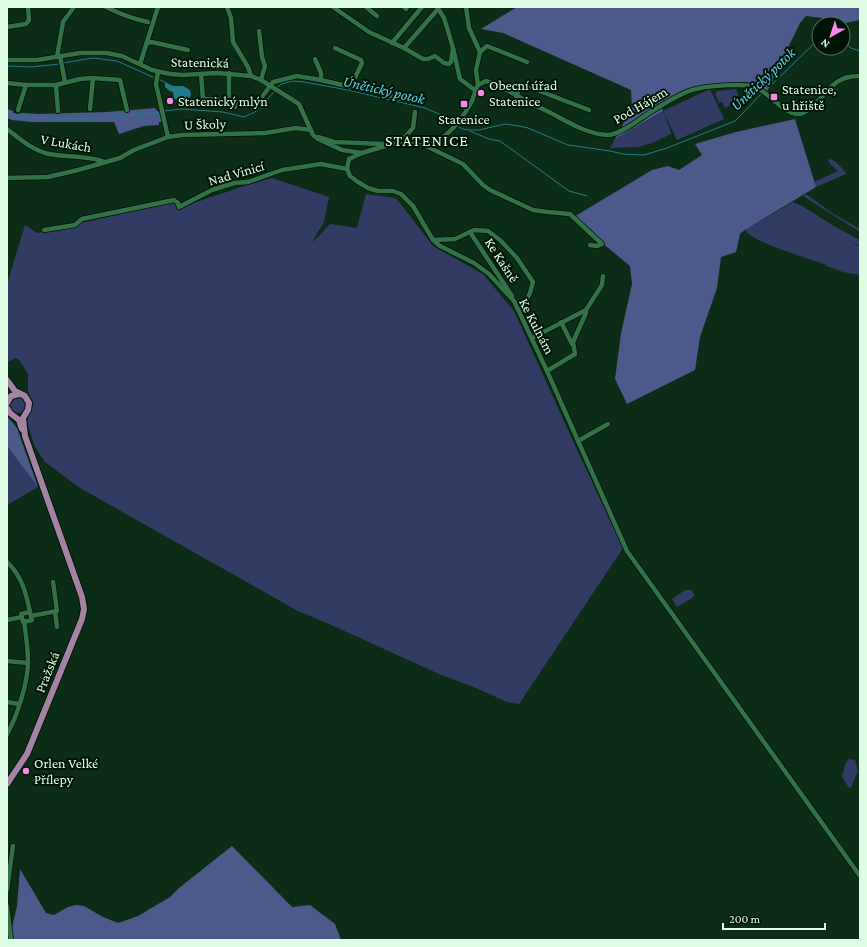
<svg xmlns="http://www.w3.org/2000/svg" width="867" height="947" viewBox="0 0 867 947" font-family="'Crimson Pro',serif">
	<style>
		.green { fill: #313b64 }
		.forest { fill: #4c598b }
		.water { fill: #227b8a }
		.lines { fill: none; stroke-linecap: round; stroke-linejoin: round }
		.stream { stroke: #227b8a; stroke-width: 1 }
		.minor-casing { stroke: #021307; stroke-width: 6 }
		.major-casing { stroke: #021307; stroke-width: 8 }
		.minor { stroke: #337247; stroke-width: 4.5 }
		.major { stroke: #a482a4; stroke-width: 6 }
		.poi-dot { fill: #f888ea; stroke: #001405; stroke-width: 1.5 }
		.labels { text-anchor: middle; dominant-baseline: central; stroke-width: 4; stroke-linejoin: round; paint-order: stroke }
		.street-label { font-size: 14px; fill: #ddfde4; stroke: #001405 }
		.poi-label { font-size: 14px; fill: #ddfde4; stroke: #001405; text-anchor: start }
		.water-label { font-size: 15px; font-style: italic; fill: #59d5ec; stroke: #001405 }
		.quarter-label { font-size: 16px; letter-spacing: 1px; fill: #ddfde4; stroke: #001405 }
	</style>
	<rect width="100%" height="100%" fill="#0b2d17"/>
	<g class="green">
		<path d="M710,89L724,119L677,140L663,111Z"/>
		<path d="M736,89L740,101L725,108L722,102L719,103L715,94L717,91Z"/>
		<path d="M663,111L670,129L671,134L652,143L638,147L610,148L615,139Z"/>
		<path d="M829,159C836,160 841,167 846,173V174L816,187L814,182L838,171L830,164L828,160Z"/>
		<path d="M272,178L329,197L324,222L312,242L318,237L330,224L357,228L366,194L396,198L433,246L483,274L514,311L579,454L623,548L519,704L507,702L476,688L439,674L329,624L298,611L80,488L45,462L35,447L27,422L32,402L28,391V374L20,361L16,358L7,362V284L25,225L37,233L173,202L182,207L247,185Z"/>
		<path d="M806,194L832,213L860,229V232L803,196Z"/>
		<path d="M793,202L802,206L834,226L860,240V246L851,242L860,247V275L843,272L824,265H827C811,259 754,243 746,231L747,229Z"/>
		<circle cx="18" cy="405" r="8"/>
		<path d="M7,446L38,487L7,505Z"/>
		<path d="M685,590H691L695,596L677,607L672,599Z"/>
		<path d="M849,759L855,760L858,771L851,788L848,787L842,776L846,763Z"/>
	</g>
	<g class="forest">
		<path d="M517,7H860V20L841,24H827L830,19L806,16L800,23L767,91L746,82L698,88L661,103L663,111L615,139L632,108L631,90L503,33L481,29Z"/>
		<path d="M155,108L160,114L163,122H159V125L144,126L119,134L114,122H31L12,120L7,118V109L13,111V113L18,114L22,113L39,114L107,112Z"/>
		<path d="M795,119L816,187L742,232L740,234L736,252L721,257L717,288L700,337L695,370L627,404L615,379L621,333L632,284L630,266L572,218L652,170L668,166L679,170L702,155L695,144L736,132Z"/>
		<path d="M7,416L17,428L38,487L7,446Z"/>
		<path d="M232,846L292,907L310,905L335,924L341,940H11L10,936L17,906L20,869L46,913L54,915L68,907L76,905L84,906L103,917L118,923L138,916L170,897L179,888Z"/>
	</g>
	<path class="water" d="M165,82L173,86H183L190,90L191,94L188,102L174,99L173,92L170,91L165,87Z"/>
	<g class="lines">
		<g class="stream">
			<path d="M836,24L844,20L860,17"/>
			<path d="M843,41L851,48L860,51"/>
			<path d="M63,63L93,58L117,61L155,78"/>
			<path d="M7,66L31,67L59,64"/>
			<path d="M158,79L165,82"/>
			<path d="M772,83L773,74"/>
			<path d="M277,88L281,84L293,81L304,82L348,90L425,108L439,114L455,124"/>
			<path d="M765,91L819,39"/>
			<path d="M163,111L182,109L223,112L244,117L255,112L275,91"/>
			<path d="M7,112C21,117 35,117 49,118C87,120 123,117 160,112"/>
			<path d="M457,126L463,129L469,130H479L505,124L519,126L528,128L568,145L610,151L623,154L644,155L667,148L735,121L741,115L762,93"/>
			<path d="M470,131L489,139L500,141L569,191L587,196"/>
		</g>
		<defs>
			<g id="minor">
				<path d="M106,7C120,14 133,19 148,22"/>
				<path d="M227,7L231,18L233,42L248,67L251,76"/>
				<path d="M333,7L369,32L404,48L423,59H428L435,56L444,63L449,64L451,62L453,48"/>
				<path d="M366,7L377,16"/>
				<path d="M404,7L406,9L407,7"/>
				<path d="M437,7L444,18L448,31L453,48L460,79L476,91"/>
				<path d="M466,7L469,28L480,52L476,70L478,85"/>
				<path d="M7,27L26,24L29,20L28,7"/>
				<path d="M259,31L262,57L265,66L261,80"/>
				<path d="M392,43L422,7"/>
				<path d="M146,44L151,42L156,43L188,50"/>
				<path d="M335,48L361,60L362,63L351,86"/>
				<path d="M404,48L438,9"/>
				<path d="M480,52L487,46L527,62"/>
				<path d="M60,56L65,82"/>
				<path d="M57,57L63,22L74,7"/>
				<path d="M315,59L321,73V80"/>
				<path d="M7,60H37L80,53H107L122,56L152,70L170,74L183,75L217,73L251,76L261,80L299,104L313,135L318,139L342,150L362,153"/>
				<path d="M140,64L158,7"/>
				<path d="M158,72L156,84L168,137"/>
				<path d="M201,74L203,99L236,100L235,107"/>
				<path d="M7,83L26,85H56L80,79L93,78L120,80L127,110"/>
				<path d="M56,85L58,111"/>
				<path d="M478,85L486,81C497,84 506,90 516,95C527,102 539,107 551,113C568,122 587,134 607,135C620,135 641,118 652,111C664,104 676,96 689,91C702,86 746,82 758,88C770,95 785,114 798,114C811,114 826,89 837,82C844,77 852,76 860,76"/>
				<path d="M516,96L521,86L524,85L589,110"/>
				<path d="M229,100V73"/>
				<path d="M247,100L252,105H256L273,82L297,76L321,80L411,101"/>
				<path d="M90,109L93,78"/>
				<path d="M18,110L26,85"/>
				<path d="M7,129C20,139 32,150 49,154C63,157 93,156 104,162"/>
				<path d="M318,137L334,142L384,144"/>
				<path d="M404,138L413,128L415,112"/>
				<path d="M395,143L399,138H404L413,144"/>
				<path d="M426,146L463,164L483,185L490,190L533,210L548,212L570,214L602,244L597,246L590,245"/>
				<path d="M349,159L347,169L350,176L358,182L368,188L378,191H393L401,194L413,206L433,240L440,246L474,263L489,274L514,301L547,371L627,551L860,876"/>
				<path d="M349,159L362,153L395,143L426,146C447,139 461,121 471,103C474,97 475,90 478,85"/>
				<path d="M7,178L48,177L78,170L120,158L134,150L168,137L182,135L265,133L296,128L311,130"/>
				<path d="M44,230L75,225L82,219L174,200L178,203L179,207L212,190L234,183L248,182L282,170L321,164L347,169"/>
				<path d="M470,232L512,296"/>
				<path d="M433,240L455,239L474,230L488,231L500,240L517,258L533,282L530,293L520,312"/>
				<path d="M561,322L572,344"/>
				<path d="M532,338L586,310"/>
				<path d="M547,371L575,354L573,342L586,313V310L602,285L603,276"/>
				<path d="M578,441L608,424"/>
				<path d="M7,562C22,576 26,593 30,612"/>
				<path d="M55,611L57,627"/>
				<path d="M30,612L32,620L23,622L21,614Z"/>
				<path d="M31,616L57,611L53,582"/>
				<path d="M7,620L22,617"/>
				<path d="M7,661L28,663"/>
				<path d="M7,702L19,704"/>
				<path d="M7,734C17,717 28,682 28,662C28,648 26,635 24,621"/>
				<path d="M7,890L13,846"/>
				<path d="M7,906L11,940"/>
			</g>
			<g id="major">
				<path d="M7,380L15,391L25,396L29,403L28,410L23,418L25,436L82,597L84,609L82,619L27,754L7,784"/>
				<path d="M7,403L11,396L19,394"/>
				<path d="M7,408L10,413L19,420L22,429"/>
			</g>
		</defs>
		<use href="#minor" class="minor-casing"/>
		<use href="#major" class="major-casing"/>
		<use href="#minor" class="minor"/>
		<use href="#major" class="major"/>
	</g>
	<g class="poi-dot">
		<circle cx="481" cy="93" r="4"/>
		<rect x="770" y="93" width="8" height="8" rx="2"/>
		<circle cx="170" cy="101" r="4"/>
		<rect x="460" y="100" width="8" height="8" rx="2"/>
		<circle cx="26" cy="771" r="4"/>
	</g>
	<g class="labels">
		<g class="street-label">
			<text transform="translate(200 62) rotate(1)">Statenická</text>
			<text transform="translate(640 105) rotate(-30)">Pod Hájem</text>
			<text transform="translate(205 124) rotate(-2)">U Školy</text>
			<text transform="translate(66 143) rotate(10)">V Lukách</text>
			<text transform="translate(236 173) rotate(-16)">Nad Vinicí</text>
			<text transform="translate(502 260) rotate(57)">Ke Kašně</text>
			<text transform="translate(537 326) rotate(63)">Ke Kulnám</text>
			<text transform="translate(47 672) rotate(-68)">Pražská</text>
		</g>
		<g class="poi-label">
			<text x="489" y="85">Obecní úřad<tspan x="489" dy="16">Statenice</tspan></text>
			<text x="782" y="89">Statenice,<tspan x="782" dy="16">u hřiště</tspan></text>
			<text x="178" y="101">Statenický mlýn</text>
			<text x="464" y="119" text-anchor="middle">Statenice</text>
			<text x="34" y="763">Orlen Velké<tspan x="34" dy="16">Přílepy</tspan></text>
		</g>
		<g class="water-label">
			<text transform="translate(763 79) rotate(-44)">Únětický potok</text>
			<text transform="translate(384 90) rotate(13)">Únětický potok</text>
		</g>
		<g class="quarter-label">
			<text x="427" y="140">STATENICE</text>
		</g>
	</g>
	<rect width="867" height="947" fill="none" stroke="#ddfde4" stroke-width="16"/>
	<g transform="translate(831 36) rotate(219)"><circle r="19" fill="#001405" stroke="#58715e"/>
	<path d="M0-3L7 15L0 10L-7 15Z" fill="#f888ea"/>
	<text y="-6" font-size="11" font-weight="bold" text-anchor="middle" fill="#ddfde4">N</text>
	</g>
	<path d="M723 923v6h102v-6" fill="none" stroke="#ddfde4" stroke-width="2"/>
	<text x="729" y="923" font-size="12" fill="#ddfde4" stroke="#001405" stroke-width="3" paint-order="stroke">200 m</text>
</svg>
